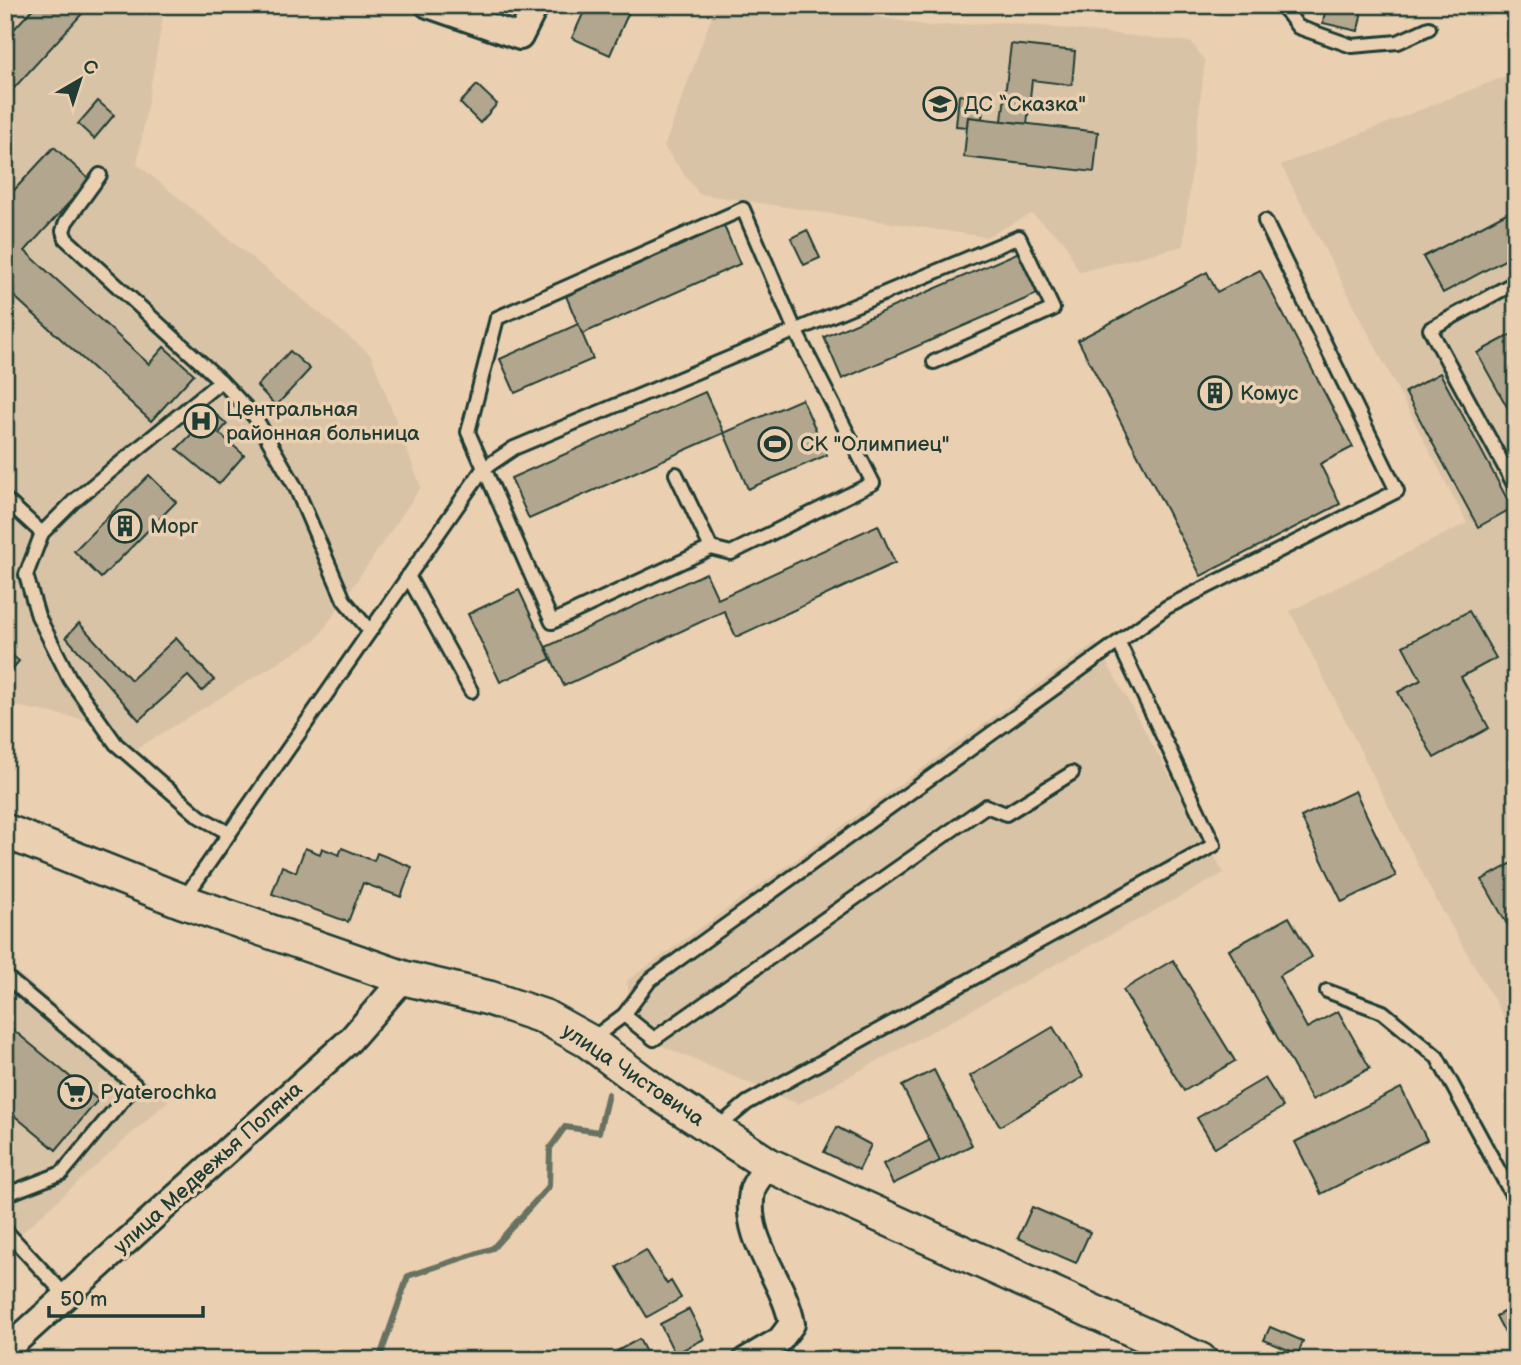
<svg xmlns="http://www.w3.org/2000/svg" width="1521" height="1365" viewBox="0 0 1521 1365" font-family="'Balsamiq Sans',sans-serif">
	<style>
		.built { fill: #d9c3a6 }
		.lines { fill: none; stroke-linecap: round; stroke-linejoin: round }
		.stream { stroke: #687262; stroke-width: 6 }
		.building { fill: #b2a68e; stroke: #1f3d34; stroke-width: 2 }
		.lane-casing { stroke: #1f3d34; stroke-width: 18 }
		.street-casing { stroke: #1f3d34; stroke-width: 30 }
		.secondary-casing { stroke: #1f3d34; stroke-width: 38 }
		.lane { stroke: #eacfb1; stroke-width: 12 }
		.street { stroke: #eacfb1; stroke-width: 24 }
		.secondary { stroke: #eacfb1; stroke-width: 33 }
		.labels { text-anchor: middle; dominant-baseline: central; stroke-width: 7; stroke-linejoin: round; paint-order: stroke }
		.poi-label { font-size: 21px; fill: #1f3d34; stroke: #eacfb1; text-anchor: start }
		.street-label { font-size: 21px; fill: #1f3d34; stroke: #eacfb1 }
	</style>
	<rect width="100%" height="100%" fill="#eacfb1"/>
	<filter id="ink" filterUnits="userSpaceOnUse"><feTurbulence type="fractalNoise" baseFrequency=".0143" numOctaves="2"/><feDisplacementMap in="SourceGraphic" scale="14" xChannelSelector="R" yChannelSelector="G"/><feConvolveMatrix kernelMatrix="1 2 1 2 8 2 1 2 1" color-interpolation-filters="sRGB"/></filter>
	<g filter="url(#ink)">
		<g class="built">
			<path d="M5,5H165L137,164L371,355L421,487L317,639L120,759L87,720L5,704Z"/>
			<path d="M716,5H813L930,26L1002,22L1191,42L1205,61L1183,246L1079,272L1064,241L1032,214L986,237L699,194L664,147Z"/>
			<path d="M1516,72V1038L1433,894L1290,611L1467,523L1281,165Z"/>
			<path d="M1096,643L1224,873L798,1104L634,1034L627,981Z"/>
			<path d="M5,962L169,1100L5,1248Z"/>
		</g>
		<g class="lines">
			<path class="stream" d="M379,1360L408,1276L493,1248L549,1186L550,1148L565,1127L599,1132L608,1094"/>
		</g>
		<g class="building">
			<path d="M36,5H90L5,98V39Z"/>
			<path d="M587,5H632L610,55L572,38Z"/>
			<path d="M1326,5H1363L1358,31L1323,23Z"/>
			<path d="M1011,44L1075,51L1072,85L1032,80L1027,124L1002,121Z"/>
			<path d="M477,85L497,104L480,123L460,103Z"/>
			<path d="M959,95L984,98L982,119L968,117L967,127L956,126Z"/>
			<path d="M98,101L114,115L94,139L78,124Z"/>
			<path d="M968,117L1098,132L1094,172L964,157Z"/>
			<path d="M54,147L90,180L25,251L149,364L164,347L194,374L151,421L5,288V200Z"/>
			<path d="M1516,208V254L1443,293L1423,257Z"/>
			<path d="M724,226L740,264L582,334L566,296Z"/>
			<path d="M807,230L820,258L804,265L791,238Z"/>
			<path d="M1019,252L1037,294L842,379L824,337Z"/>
			<path d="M1260,270L1353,447L1320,464L1340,504L1201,576L1078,340L1207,272L1217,292Z"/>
			<path d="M578,324L593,359L515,393L500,359Z"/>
			<path d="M1516,332V423L1477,353Z"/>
			<path d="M290,351L310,369L276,406L257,386Z"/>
			<path d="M1440,373L1512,508L1478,527L1405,392Z"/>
			<path d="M705,392L724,433L529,519L511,478Z"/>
			<path d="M802,399L827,455L748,489L724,433Z"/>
			<path d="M213,412L227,424L219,433L244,455L219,484L177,449Z"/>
			<path d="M149,475L176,502L101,578L74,551Z"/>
			<path d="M878,525L895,563L736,637L724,611L564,686L546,647L706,573L718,599Z"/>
			<path d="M519,590L551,659L500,682L468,614Z"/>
			<path d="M1469,611L1496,658L1461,677L1489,728L1434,758L1398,692L1421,680L1403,646Z"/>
			<path d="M79,623L131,680L176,638L214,680L202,691L188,676L139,720L66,637Z"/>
			<path d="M5,649L19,661L5,678Z"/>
			<path d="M1355,791L1396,876L1342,902L1301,817Z"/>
			<path d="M305,848L320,854L322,848L339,855L342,848L374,861L377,853L412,867L401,897L363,883L348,922L272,894L282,866L296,872Z"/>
			<path d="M1516,861V940L1482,880Z"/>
			<path d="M1289,917L1312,957L1279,976L1307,1028L1338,1011L1370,1068L1312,1100L1229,950Z"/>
			<path d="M1173,960L1235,1061L1184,1091L1123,990Z"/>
			<path d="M5,1023L98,1100L56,1150L5,1108Z"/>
			<path d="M1053,1027L1083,1077L1000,1126L970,1076Z"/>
			<path d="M934,1070L972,1145L940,1161L902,1086Z"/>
			<path d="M1265,1078L1283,1107L1215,1148L1197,1118Z"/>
			<path d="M1401,1088L1427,1140L1321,1194L1295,1142Z"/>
			<path d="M837,1127L871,1145L859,1170L824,1152Z"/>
			<path d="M930,1140L940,1161L893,1184L883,1164Z"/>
			<path d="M1032,1207L1090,1232L1076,1263L1018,1238Z"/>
			<path d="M646,1250L667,1284L671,1281L681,1298L647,1317L617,1267Z"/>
			<path d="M1516,1305V1354L1496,1316Z"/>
			<path d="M689,1309L704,1339L675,1354L660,1324Z"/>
			<path d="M1270,1327L1303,1341L1298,1354L1264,1340Z"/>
			<path d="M639,1339L650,1360H621L617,1351Z"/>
		</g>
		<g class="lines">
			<defs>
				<g id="lane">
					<path d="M1282,5L1298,27L1352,46L1398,42L1429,28"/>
					<path d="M100,175L66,222L63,231L66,239L221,381L255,417L296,488L344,600L370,631"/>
					<path d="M743,209L795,330L873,483L731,553L711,548L552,622L468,432L497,318Z"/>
					<path d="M1516,282L1430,329L1516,488"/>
					<path d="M221,381L74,501L42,533L26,575L38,616L70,679L116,744L200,817L227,832"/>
					<path d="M676,474L711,548"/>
					<path d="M5,499L42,533"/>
					<path d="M408,576L471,691"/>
					<path d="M183,900L483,469L514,448L1019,237L1053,309L934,362"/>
					<path d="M5,976L135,1085L62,1173L5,1195"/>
					<path d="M1327,991L1383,1012L1437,1057L1516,1202"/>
					<path d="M624,1015L654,1039L986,806L1006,814L1072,773"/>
					<path d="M589,1041L624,1015L650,980L1167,607L1397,491L1265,221"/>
					<path d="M716,1129L747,1103L1214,845L1119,643"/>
					<path d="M5,1230L66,1296"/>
				</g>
				<g id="street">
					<path d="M428,5L520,37L536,5"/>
					<path d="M5,1351L350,1040L404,978"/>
					<path d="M746,1360L780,1340L792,1324C784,1278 743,1241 752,1192C753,1183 764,1172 769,1165"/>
				</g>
				<path id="secondary" d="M5,831L182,901L404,978L489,998L545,1017L588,1041L655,1091L769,1165L1200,1360"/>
			</defs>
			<use href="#lane" class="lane-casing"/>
			<use href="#street" class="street-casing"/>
			<use href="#secondary" class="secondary-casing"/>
			<use href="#lane" class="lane"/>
			<use href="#street" class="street"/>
			<use href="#secondary" class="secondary"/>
		</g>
	</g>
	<defs>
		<symbol id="school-ring" viewBox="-11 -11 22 22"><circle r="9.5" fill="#eacfb1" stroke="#1f3d34" stroke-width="1.5"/><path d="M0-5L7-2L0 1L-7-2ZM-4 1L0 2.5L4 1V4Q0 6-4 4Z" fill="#1f3d34"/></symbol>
		<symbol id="building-ring" viewBox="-11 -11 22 22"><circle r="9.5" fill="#eacfb1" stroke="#1f3d34" stroke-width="1.5"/><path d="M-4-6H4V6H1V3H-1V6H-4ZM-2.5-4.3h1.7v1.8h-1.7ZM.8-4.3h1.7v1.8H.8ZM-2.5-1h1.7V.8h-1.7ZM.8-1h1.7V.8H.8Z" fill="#1f3d34"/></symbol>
		<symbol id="hospital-ring" viewBox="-11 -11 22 22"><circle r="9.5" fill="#eacfb1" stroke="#1f3d34" stroke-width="1.5"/><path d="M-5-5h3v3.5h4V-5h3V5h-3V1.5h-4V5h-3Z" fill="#1f3d34"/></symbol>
		<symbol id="stadium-ring" viewBox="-11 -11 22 22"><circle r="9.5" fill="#eacfb1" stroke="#1f3d34" stroke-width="1.5"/><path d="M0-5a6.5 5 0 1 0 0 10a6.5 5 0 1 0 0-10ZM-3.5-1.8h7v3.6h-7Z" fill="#1f3d34"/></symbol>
		<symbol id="supermarket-ring" viewBox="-11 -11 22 22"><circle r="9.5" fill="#eacfb1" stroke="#1f3d34" stroke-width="1.5"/><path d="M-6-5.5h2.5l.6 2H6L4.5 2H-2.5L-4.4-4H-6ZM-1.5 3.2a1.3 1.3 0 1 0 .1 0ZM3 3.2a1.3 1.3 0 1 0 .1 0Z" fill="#1f3d34"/></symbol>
	</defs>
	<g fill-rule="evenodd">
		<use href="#school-ring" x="921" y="85" width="38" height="38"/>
		<use href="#building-ring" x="1196" y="374" width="38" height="38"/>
		<use href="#hospital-ring" x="182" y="402" width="38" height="38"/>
		<use href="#stadium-ring" x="756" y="425" width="38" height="38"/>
		<use href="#building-ring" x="106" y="507" width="38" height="38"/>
		<use href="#supermarket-ring" x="56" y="1073" width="38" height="38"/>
	</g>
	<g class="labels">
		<g class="poi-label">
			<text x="964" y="104">ДС “Сказка"</text>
			<text x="1240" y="393">Комус</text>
			<text x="226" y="409">Центральная<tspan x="226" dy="24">районная больница</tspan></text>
			<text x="800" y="444">СК "Олимпиец"</text>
			<text x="150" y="526">Морг</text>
			<text x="100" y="1092">Pyaterochka</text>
		</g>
		<g class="street-label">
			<text transform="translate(633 1075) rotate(34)">улица Чистовича</text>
			<text transform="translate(208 1168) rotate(-42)">улица Медвежья Поляна</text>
		</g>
	</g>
	<rect width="1521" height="1365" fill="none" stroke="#eacfb1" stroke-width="28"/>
	<rect x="14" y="14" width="1493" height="1337" fill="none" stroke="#1f3d34" stroke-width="2.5" filter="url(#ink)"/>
	<g transform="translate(80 80) rotate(39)" stroke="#eacfb1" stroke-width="5" paint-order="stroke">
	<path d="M0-5L12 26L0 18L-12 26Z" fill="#1f3d34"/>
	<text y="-10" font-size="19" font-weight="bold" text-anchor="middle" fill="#1f3d34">С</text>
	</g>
	<path d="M49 1306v10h154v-10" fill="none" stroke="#1f3d34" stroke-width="3.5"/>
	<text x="60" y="1306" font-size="21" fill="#1f3d34" stroke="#eacfb1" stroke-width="5" paint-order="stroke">50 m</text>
</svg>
